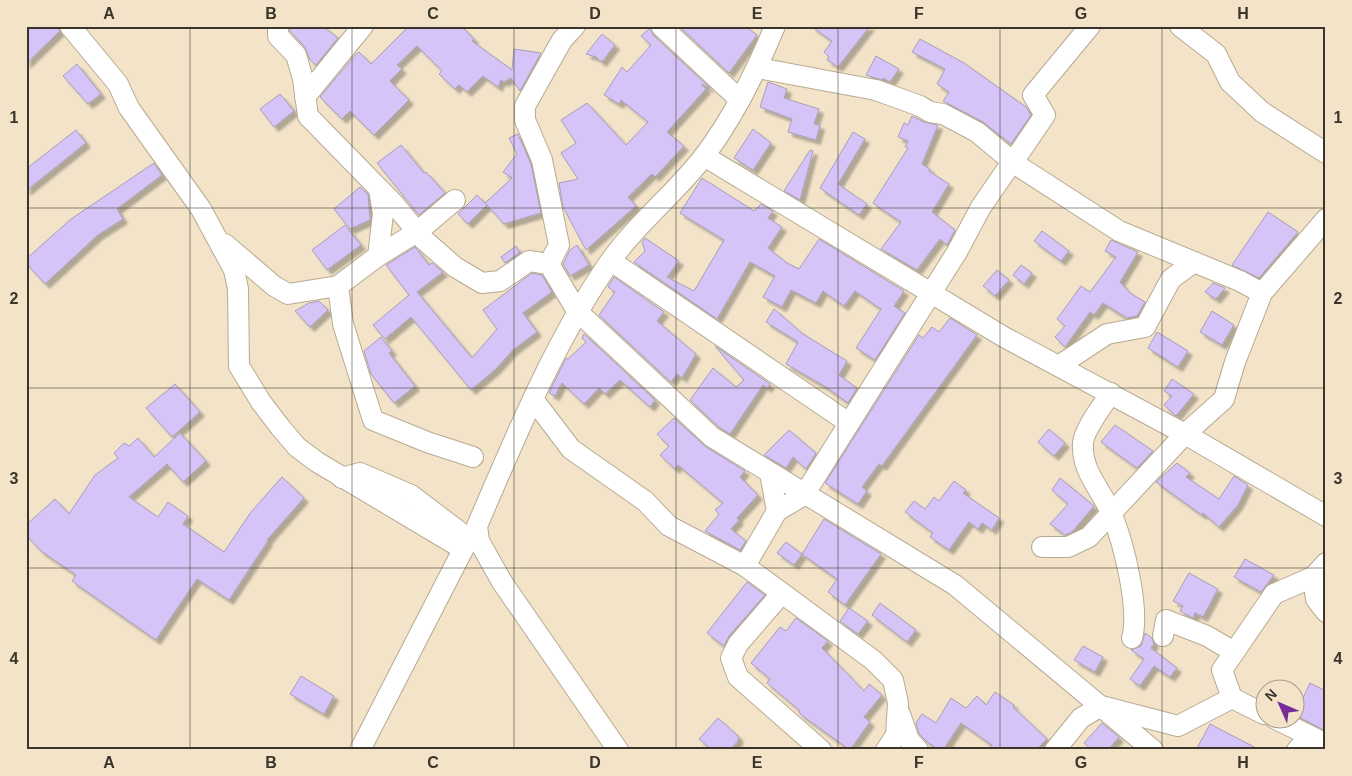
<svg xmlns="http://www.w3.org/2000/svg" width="1352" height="776" viewBox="0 0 1352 776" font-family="Helvetica,sans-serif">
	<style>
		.building { fill: #d6c3f7; stroke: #a79eb7; filter: url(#shadow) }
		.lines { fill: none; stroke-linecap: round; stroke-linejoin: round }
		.minor-casing { stroke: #b8aa91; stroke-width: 22 }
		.minor { stroke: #fff; stroke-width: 20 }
		.grid { fill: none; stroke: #3a342a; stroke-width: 1; stroke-opacity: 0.55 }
		.neatline { fill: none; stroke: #3a342a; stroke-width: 2 }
		.grid-label { font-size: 16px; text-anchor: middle; font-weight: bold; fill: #3a342a }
	</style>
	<defs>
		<filter id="shadow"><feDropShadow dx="4.5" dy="4.5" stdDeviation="1" flood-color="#0004"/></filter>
	</defs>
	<rect width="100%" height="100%" fill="#f2e3c9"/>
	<g class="building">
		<path d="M26,26H58L60,31L26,64Z"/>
		<path d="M290,26H323L338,38L316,65L310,60L305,47L290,31Z"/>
		<path d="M409,26H461L474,39L472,41L512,70L514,49L541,53L520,91L511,78L504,82L501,80L498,87L483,76L467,92L459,85L455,89L439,74L442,71L417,46L397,65L402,69L390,81L409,100L374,135L350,111L342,119L320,97L356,54L359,52L371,64Z"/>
		<path d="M679,26H745L757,35L729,73Z"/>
		<path d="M811,26H870L838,67L827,60L829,57L824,52L832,41Z"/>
		<path d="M650,28L653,35L710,88L701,84L706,89L667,132L684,146L655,177L652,174L628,197L636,206L586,250L563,207L559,183L578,179L561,153L576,143L561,120L587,103L626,145L648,122L621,100L619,104L604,95L622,67L627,72L651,45L641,36Z"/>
		<path d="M602,34L615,45L602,62L596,57L586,54Z"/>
		<path d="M920,39L964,63L1026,107L1031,115L1011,144L983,122L943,101L949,92L937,84L945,69L912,52Z"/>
		<path d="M876,56L899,69L890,82L883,78L882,80L866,75Z"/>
		<path d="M77,64L101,94L88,104L63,76Z"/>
		<path d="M768,82L787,89L784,98L819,109L814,124L820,125L816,140L788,132L792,119L760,107Z"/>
		<path d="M280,94L294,111L274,127L260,109Z"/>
		<path d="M912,116L924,122L938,125L922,164L930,169L929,171L949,184L932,212L955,230L947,245L940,239L917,270L881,249L901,222L873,203L908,148L905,147L908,141L898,137L904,123L908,125Z"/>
		<path d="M753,129L771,143L753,170L734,158Z"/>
		<path d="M76,130L86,143L26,191V169Z"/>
		<path d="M853,132L865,139L838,184L867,204L859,215L820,188Z"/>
		<path d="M518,134L531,164L541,213L504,224L485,203L512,178L503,172L517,154L509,138Z"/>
		<path d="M401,145L424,173L426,172L445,193L419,215L377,163Z"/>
		<path d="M810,150L813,151L800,200L784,191Z"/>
		<path d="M154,163L162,175L117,209L123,219L98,235L45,284L26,263V259L71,219Z"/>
		<path d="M702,178L754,211L761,204L773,211L768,218L782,227L768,248L787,263L799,269L819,239L904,291L894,306L905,313L875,360L856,348L881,309L855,291L844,306L823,291L816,303L791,290L782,307L763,297L775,276L750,262L717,319L634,262L645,251L642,242L645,238L679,261L667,277L694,291L724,240L680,213Z"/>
		<path d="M360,187L368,194L370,220L350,229L334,209Z"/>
		<path d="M477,195L487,205L468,224L458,214Z"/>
		<path d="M1268,212L1298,232L1259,278L1232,265Z"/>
		<path d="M345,225L361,245L327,270L312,250Z"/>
		<path d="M1042,231L1069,251L1061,261L1034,241Z"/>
		<path d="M1111,240L1138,252L1120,282L1130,293L1145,302L1137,316L1127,318L1103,303L1094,315L1090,312L1065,347L1055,337L1065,326L1057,319L1081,286L1090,292L1116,257L1105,251Z"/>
		<path d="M577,245L589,265L570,276L563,264L570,250Z"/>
		<path d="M516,246L520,252L505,263L501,257Z"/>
		<path d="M415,247L429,265L432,263L443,272L417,292L472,358L497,329L483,310L532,273L542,275L552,292L523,313L537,332L513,350L496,369L471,390L411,317L385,339L373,325L409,295L386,265Z"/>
		<path d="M1021,265L1032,273L1024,284L1013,275Z"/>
		<path d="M997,270L1009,280L995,296L983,286Z"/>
		<path d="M614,277L664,312L657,321L696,354L682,378L677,374L671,382L599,315L615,292L608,287Z"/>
		<path d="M1213,283L1225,288L1216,299L1205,292Z"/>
		<path d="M319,301L328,310L310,327L295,311L309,303Z"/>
		<path d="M774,309L803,334L847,361L839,375L857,388L848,403L826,387L786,364L798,342L766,322Z"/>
		<path d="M1212,311L1234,325L1222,345L1200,332Z"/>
		<path d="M950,318L977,335L882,466L879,464L862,487L867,491L858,504L825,483L919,335L923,338L932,327L939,332Z"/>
		<path d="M1157,332L1188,351L1178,367L1148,348Z"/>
		<path d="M584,334L655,400L650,407L620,380L605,394L599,388L584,404L562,383L555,396L549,393L566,358L568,359L586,342L582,338Z"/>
		<path d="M381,337L392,351L389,353L415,386L394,403L371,374L364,351Z"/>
		<path d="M715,346L770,384L767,388L763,385L730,434L719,427L690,400L713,368L736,387L744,380Z"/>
		<path d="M1172,379L1194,394L1176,416L1164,405L1172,396L1164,391Z"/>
		<path d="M175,384L200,412L172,437L146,408Z"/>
		<path d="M674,418L706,447L745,471L740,477L758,495L737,518L739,520L731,529L746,541L740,550L705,531L719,514L715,510L723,503L678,465L675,469L660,455L669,446L657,434Z"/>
		<path d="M1115,425L1153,451L1137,468L1101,442Z"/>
		<path d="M1049,429L1065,443L1054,456L1038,442Z"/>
		<path d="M789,430L816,453L806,469L793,457L786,468L764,455Z"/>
		<path d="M180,433L206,461L183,482L167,464L129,497L158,517L168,502L188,516L183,524L224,552L251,512L282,477L304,498L267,540L268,541L229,600L197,579L156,640L72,581L76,575L41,551L26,535V525L55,499L69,514L95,475L118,458L114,453L124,443L129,446L138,438L154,457Z"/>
		<path d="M1177,463L1190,473L1186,477L1219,499L1234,476L1248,485L1238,505L1219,527L1203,513L1202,515L1156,482Z"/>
		<path d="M1060,478L1094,506L1072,532L1065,535L1050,524L1068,504L1052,490Z"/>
		<path d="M954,481L966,490L963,493L999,518L992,530L982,523L978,529L969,522L949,550L930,537L933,533L905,512L914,501L925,509L934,497L939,501Z"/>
		<path d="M824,519L881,554L845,605L828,592L837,579L802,554Z"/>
		<path d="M786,542L802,554L794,565L777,553Z"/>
		<path d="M1245,559L1274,575L1261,592L1234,577Z"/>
		<path d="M1189,573L1218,589L1203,617L1195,613L1193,618L1189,616L1180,611L1183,606L1173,601Z"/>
		<path d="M747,582L765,595L729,636L724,646L707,633Z"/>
		<path d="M880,603L916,630L907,642L872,615Z"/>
		<path d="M849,608L868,621L858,634L840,621Z"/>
		<path d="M796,618L828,641L822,648L864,691L869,684L882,695L864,717L870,722L850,750L800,714L799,710L767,683L770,679L751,663L780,627L786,631Z"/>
		<path d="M1145,633L1152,638L1154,644L1151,648L1177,668L1170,677L1154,666L1140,686L1130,679L1144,659L1131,650L1141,646Z"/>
		<path d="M1083,646L1103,657L1095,672L1074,660Z"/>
		<path d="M301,676L334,696L324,714L290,694Z"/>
		<path d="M1310,683L1326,691V731L1295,715Z"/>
		<path d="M995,692L1014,705L1013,707L1047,739L1036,750H988L992,745L961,723L943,750H939L926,741L919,734L916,723L922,714L936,723L951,698L966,708L977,696L986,705Z"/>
		<path d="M718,718L738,736V741L730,750H712L699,739Z"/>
		<path d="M1102,723L1119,737L1108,750H1092L1084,743Z"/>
		<path d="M1210,724L1260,750H1196Z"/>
	</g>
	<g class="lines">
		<defs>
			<g id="minor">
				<path d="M70,26L118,84L129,108L201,209L234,270L238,289L239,366L261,402L280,427L297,447L317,462L463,549"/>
				<path d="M278,26V36L296,55L303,79L308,116L395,205L423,239L455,267L482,283L500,281L529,261L549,264L577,311L712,437L955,585L1153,750"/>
				<path d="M661,26L740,100"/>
				<path d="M1180,26L1216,54L1230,82L1262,112L1326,153"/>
				<path d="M758,68L876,90L920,106L930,112L943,114L977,132L1013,162L1045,115L1033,95L1090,26"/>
				<path d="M305,97L363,26"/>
				<path d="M704,156L1004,337L1185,434L1224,399L1235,362L1262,293L1326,219"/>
				<path d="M379,189L383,214L378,256L338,286L343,324L373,420L427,442L473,457"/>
				<path d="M225,244L274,286L288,294L338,286"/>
				<path d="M378,256L417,232L455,200"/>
				<path d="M611,261L849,423"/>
				<path d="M549,264L559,245L542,160L525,120V106L562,40L575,26"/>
				<path d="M1060,365L1107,334L1145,327L1171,279L1194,262"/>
				<path d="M1111,393C1103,405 1084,429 1083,443C1081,472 1102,490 1112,515C1124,544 1140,609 1132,638"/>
				<path d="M533,399L571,449L645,501L669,526L745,566L777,511L770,473"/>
				<path d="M342,478L360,473L411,495L469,539"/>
				<path d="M777,511L804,495L957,252L981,207L1012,162L1119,231L1240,281L1262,293"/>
				<path d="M1042,547H1068L1089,537L1185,434L1326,516"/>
				<path d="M745,566L873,660L893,680L898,703L896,735L886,750"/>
				<path d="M1313,577L1316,599L1326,612"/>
				<path d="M782,593L738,644L731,658L738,677L821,750"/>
				<path d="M1163,636L1166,620L1207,636L1234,652"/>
				<path d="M1232,698L1222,670L1274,594L1313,577L1326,563"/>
				<path d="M900,714L909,740L918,750"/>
				<path d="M1274,718L1326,744"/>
				<path d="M360,750L469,538"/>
				<path d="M618,750L502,582L479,541L477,526C516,436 553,344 609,263C637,223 676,193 705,155C734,116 756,72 775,26"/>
				<path d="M1055,750L1081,718L1101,706L1178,726L1232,698L1264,714"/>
				<path d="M1297,750L1310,736"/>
			</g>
		</defs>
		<use href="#minor" class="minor-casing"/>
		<use href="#minor" class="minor"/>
	</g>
	<path class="grid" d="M190,26V750M352,26V750M514,26V750M676,26V750M838,26V750M1000,26V750M1162,26V750M26,208H1326M26,388H1326M26,568H1326"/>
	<rect width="1352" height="776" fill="none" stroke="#f2e3c9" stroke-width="55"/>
	<g transform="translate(1280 704) rotate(315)"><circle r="24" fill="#f2e3c9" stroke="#a89d89"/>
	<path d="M0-4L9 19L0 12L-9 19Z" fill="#762a9c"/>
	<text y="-8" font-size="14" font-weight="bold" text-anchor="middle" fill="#3a342a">N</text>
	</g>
	<rect x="28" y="28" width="1296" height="720" class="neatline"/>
	<g class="grid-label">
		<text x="109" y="19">A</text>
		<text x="271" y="19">B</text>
		<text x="433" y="19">C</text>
		<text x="595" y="19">D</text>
		<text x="757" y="19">E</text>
		<text x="919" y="19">F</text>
		<text x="1081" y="19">G</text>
		<text x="1243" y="19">H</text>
		<text x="14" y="123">1</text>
		<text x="1338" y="123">1</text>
		<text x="14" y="304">2</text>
		<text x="1338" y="304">2</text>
		<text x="14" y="484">3</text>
		<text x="1338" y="484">3</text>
		<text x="14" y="664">4</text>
		<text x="1338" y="664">4</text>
		<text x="109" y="768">A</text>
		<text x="271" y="768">B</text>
		<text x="433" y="768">C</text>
		<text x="595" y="768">D</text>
		<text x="757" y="768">E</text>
		<text x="919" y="768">F</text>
		<text x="1081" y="768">G</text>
		<text x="1243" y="768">H</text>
	</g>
</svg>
